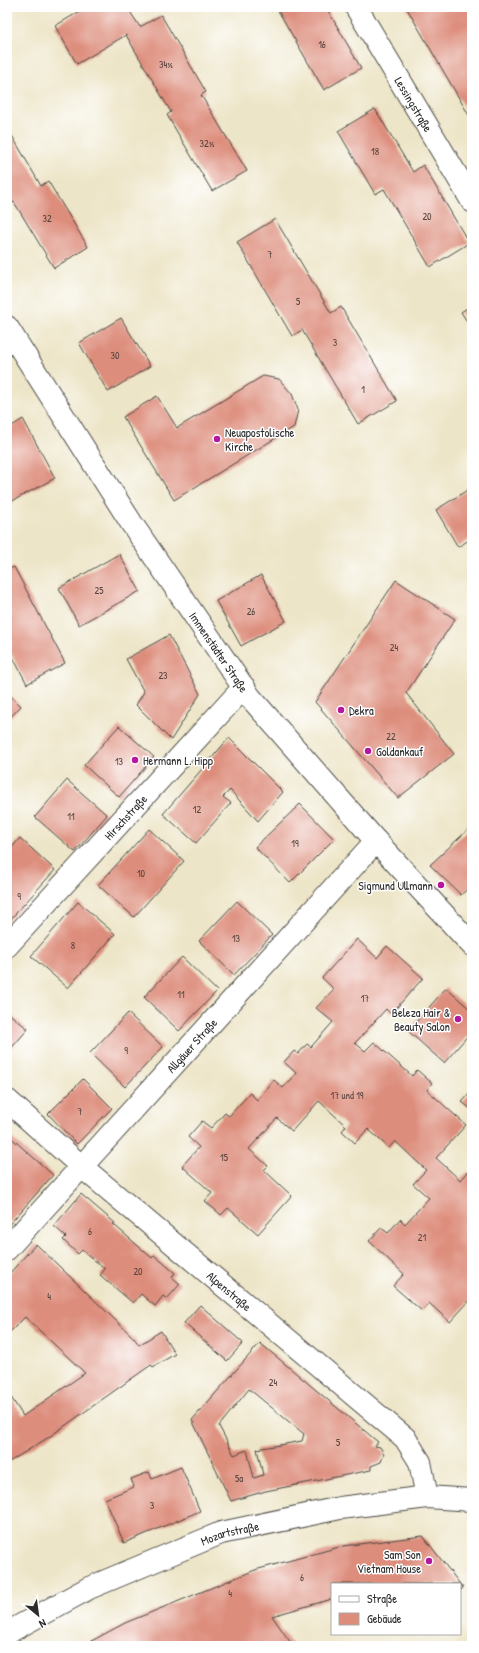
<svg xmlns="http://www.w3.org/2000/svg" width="479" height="1653" viewBox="0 0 479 1653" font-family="'Patrick Hand',sans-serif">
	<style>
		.building { fill: #dd8d7c; fill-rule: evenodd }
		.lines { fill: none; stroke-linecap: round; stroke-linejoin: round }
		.minor-casing { stroke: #484742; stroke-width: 24 }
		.minor { stroke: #fff; stroke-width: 22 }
		.poi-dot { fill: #b5179e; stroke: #fff; stroke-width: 1.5 }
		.labels { text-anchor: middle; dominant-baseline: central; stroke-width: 3; stroke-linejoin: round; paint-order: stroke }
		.number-label { font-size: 10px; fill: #58443f }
		.street-label { font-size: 12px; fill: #2b2b2b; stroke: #fff }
		.poi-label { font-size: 12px; fill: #2b2b2b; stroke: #fff; text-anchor: start }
	</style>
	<rect width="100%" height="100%" fill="#fff"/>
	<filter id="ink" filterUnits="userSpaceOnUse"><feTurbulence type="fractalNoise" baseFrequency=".025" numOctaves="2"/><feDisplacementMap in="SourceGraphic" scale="8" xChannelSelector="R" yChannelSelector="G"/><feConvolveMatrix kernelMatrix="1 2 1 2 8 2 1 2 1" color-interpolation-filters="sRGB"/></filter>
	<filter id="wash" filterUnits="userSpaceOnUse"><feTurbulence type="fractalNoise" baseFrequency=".012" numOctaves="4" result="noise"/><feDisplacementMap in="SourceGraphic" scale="16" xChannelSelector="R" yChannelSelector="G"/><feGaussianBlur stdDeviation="0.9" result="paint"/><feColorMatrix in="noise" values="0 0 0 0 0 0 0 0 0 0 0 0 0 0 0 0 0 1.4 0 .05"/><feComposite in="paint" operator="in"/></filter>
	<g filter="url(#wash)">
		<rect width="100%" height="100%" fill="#ede5c7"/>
		<g id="blocks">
			<g class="building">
				<path d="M87,7H127L140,27L161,15L206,92L201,95L247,171L212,191L167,115L171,112L126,35L77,64L55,26Z"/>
				<path d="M276,7H326L361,68L324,90Z"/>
				<path d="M406,7H472V115L470,117Z"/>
				<path d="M375,109L413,172L423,165L469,243L430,267L384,189L375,194L338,131Z"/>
				<path d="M7,127L41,186L48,181L88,247L54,268L14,202L7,206Z"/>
				<path d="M275,219L331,313L341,307L397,401L358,424L302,330L292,336L237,242Z"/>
				<path d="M472,305V329L461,312Z"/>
				<path d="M121,318L150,366L108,392L79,343Z"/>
				<path d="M263,376L279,379L292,394L298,410L294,427L174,500L123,417L157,396L177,428Z"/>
				<path d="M23,419L55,478L7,504V429Z"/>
				<path d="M472,487V538L458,547L436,510Z"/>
				<path d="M119,554L140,591L79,625L59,588Z"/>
				<path d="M14,567L65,663L27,684L7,646V570Z"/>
				<path d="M261,575L286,621L241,646L216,601Z"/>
				<path d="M396,580L455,619L406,693L454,754L398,798L315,702Z"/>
				<path d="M169,635L200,694L171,740L136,705L144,692L126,659Z"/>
				<path d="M7,693L21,706L7,721Z"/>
				<path d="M119,726L154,757L119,797L84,765Z"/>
				<path d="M229,738L283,792L258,821L230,790L223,797L231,803L196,843L163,814Z"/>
				<path d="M67,780L107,815L75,852L35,817Z"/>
				<path d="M300,804L334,839L290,883L255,847Z"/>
				<path d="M472,826V885L461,895L430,865Z"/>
				<path d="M149,829L184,861L134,917L98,885Z"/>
				<path d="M20,838L55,870L7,923V853Z"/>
				<path d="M237,901L272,935L234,975L199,941Z"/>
				<path d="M78,902L115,934L68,988L31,956Z"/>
				<path d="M357,939L377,958L387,946L423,978L391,1014L386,1009L355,1043L365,1051L374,1042L412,1076L417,1070L432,1083L427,1090L466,1125L436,1158L460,1180L467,1172L472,1176V1298L450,1322L429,1303L422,1311L393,1286L404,1274L369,1241L381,1228L388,1233L400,1219L405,1224L429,1198L413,1184L426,1170L395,1141L389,1148L368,1129L355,1143L342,1131L346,1126L319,1101L292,1131L277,1118L249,1149L268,1166L264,1170L292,1196L258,1234L228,1208L221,1215L205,1201L212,1193L182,1166L199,1147L188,1137L202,1121L211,1128L225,1113L229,1116L250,1093L257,1100L274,1080L283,1088L296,1073L284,1062L294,1051L298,1054L307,1044L311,1047L333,1022L316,1008L334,989L322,978Z"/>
				<path d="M182,957L217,991L179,1031L144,997Z"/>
				<path d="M446,988L472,1011V1031L444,1063L408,1031Z"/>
				<path d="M7,1012L28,1029L7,1053Z"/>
				<path d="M128,1013L163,1047L125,1087L90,1053Z"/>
				<path d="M83,1079L112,1108L77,1144L48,1114Z"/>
				<path d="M472,1091V1110L462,1102Z"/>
				<path d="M7,1134L53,1175L7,1227Z"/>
				<path d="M81,1194L115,1223L113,1224L152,1258L154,1255L175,1273L172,1277L180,1284L167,1299L163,1296L155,1306L141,1294L133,1303L100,1275L105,1269L82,1250L78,1254L63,1240L66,1237L54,1226Z"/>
				<path d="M36,1244L134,1338L139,1345L161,1331L175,1354L153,1367L151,1365L49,1437L9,1462L7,1459V1391L23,1416L85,1373L25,1317L9,1333L7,1331V1276Z"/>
				<path d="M200,1305L243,1343L227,1361L184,1323Z"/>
				<path d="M260,1343L378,1442L375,1446L380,1447L384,1454L381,1462L371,1466V1470L266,1491L231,1501L192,1420ZM249,1389L304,1434L302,1441L257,1449L263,1475L254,1478L247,1450L234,1455L219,1426Z"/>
				<path d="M181,1467L200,1511L124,1543L105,1499L134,1487L131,1479L149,1472L152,1479Z"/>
				<path d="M423,1536L463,1588L460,1591V1584H332V1599L272,1616L293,1646H82L125,1623L255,1570L343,1546Z"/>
			</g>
		</g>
	</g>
	<g filter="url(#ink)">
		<use href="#blocks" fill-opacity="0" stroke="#484742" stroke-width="1"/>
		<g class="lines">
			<defs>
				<g id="minor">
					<path id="s1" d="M356,7L472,201"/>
					<path id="s2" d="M7,327L132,524L250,697L376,841L472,945"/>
					<path id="s3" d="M7,946L244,687"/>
					<path id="s4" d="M7,1100L82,1167L405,1438L420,1462L427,1497"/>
					<path id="s5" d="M7,1249L376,841"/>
					<path id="s6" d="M7,1633L89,1588L221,1533L340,1508L427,1497L472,1500"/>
				</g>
			</defs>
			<use href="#minor" class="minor-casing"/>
			<use href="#minor" class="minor"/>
		</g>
	</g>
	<g class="poi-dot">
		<circle cx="217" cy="439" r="4"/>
		<circle cx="341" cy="710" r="4"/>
		<circle cx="368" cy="751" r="4"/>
		<circle cx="135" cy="760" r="4"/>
		<circle cx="441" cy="885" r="4"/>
		<circle cx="458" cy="1019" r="4"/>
		<circle cx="429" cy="1561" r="4"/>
	</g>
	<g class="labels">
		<g class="number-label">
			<text x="322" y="44">16</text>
			<text x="166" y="64">34½</text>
			<text x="207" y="143">32½</text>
			<text x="375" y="151">18</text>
			<text x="427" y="216">20</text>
			<text x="47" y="218">32</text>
			<text x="270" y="254">7</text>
			<text x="298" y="301">5</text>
			<text x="335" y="342">3</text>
			<text x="115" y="355">30</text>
			<text x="363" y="389">1</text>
			<text x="99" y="590">25</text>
			<text x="251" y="611">26</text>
			<text x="394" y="647">24</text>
			<text x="163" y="675">23</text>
			<text x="391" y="736">22</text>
			<text x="119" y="761">13</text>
			<text x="197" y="809">12</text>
			<text x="71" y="816">11</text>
			<text x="295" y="843">19</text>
			<text x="141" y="873">10</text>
			<text x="19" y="896">9</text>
			<text x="236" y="938">13</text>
			<text x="73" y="945">8</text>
			<text x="181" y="994">11</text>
			<text x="365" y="998">17</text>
			<text x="126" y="1050">9</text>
			<text x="347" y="1095">17 und 19</text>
			<text x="80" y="1111">7</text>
			<text x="224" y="1157">15</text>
			<text x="90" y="1231">6</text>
			<text x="422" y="1237">21</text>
			<text x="138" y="1271">20</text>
			<text x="49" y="1296">4</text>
			<text x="273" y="1382">24</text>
			<text x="338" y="1442">5</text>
			<text x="239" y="1478">5a</text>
			<text x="152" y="1505">3</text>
			<text x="302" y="1577">6</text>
			<text x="230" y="1593">4</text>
		</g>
		<g class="street-label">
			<text stroke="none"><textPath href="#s1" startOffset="113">Lessingstraße</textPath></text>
			<text stroke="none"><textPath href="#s2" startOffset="388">Immenstädter Straße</textPath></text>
			<text stroke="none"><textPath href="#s3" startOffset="175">Hirschstraße</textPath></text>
			<text stroke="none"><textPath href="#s5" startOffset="275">Allgäuer Straße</textPath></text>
			<text stroke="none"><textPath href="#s4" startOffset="293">Alpenstraße</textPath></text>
			<text stroke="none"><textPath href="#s6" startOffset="245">Mozartstraße</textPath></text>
		</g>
		<g class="poi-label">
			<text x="225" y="432">Neuapostolische<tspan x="225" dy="14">Kirche</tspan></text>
			<text x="349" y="710">Dekra</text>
			<text x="376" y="751">Goldankauf</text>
			<text x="143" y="760">Hermann L. Hipp</text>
			<text x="433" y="885" text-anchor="end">Sigmund Ullmann</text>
			<text x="450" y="1012" text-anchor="end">Beleza Hair &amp;<tspan x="450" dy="14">Beauty Salon</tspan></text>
			<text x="421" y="1554" text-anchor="end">Sam Son<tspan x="421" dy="14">Vietnam House</tspan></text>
		</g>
	</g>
	<rect width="479" height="1653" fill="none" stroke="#fff" stroke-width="24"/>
	<rect x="331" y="1583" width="130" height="52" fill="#ffffff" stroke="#aaaaaa"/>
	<rect x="339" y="1596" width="20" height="6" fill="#ffffff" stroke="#aaaaaa"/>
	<text x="367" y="1603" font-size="12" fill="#2b2b2b">Straße</text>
	<rect x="339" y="1613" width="20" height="12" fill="#dd8d7c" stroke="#aaaaaa"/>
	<text x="367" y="1623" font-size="12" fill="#2b2b2b">Gebäude</text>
	<g transform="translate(38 1615) rotate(151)" stroke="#ffffff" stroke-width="3" paint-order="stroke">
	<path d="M0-3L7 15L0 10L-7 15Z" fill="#2b2b2b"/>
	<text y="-6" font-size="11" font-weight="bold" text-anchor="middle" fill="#2b2b2b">N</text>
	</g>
</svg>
